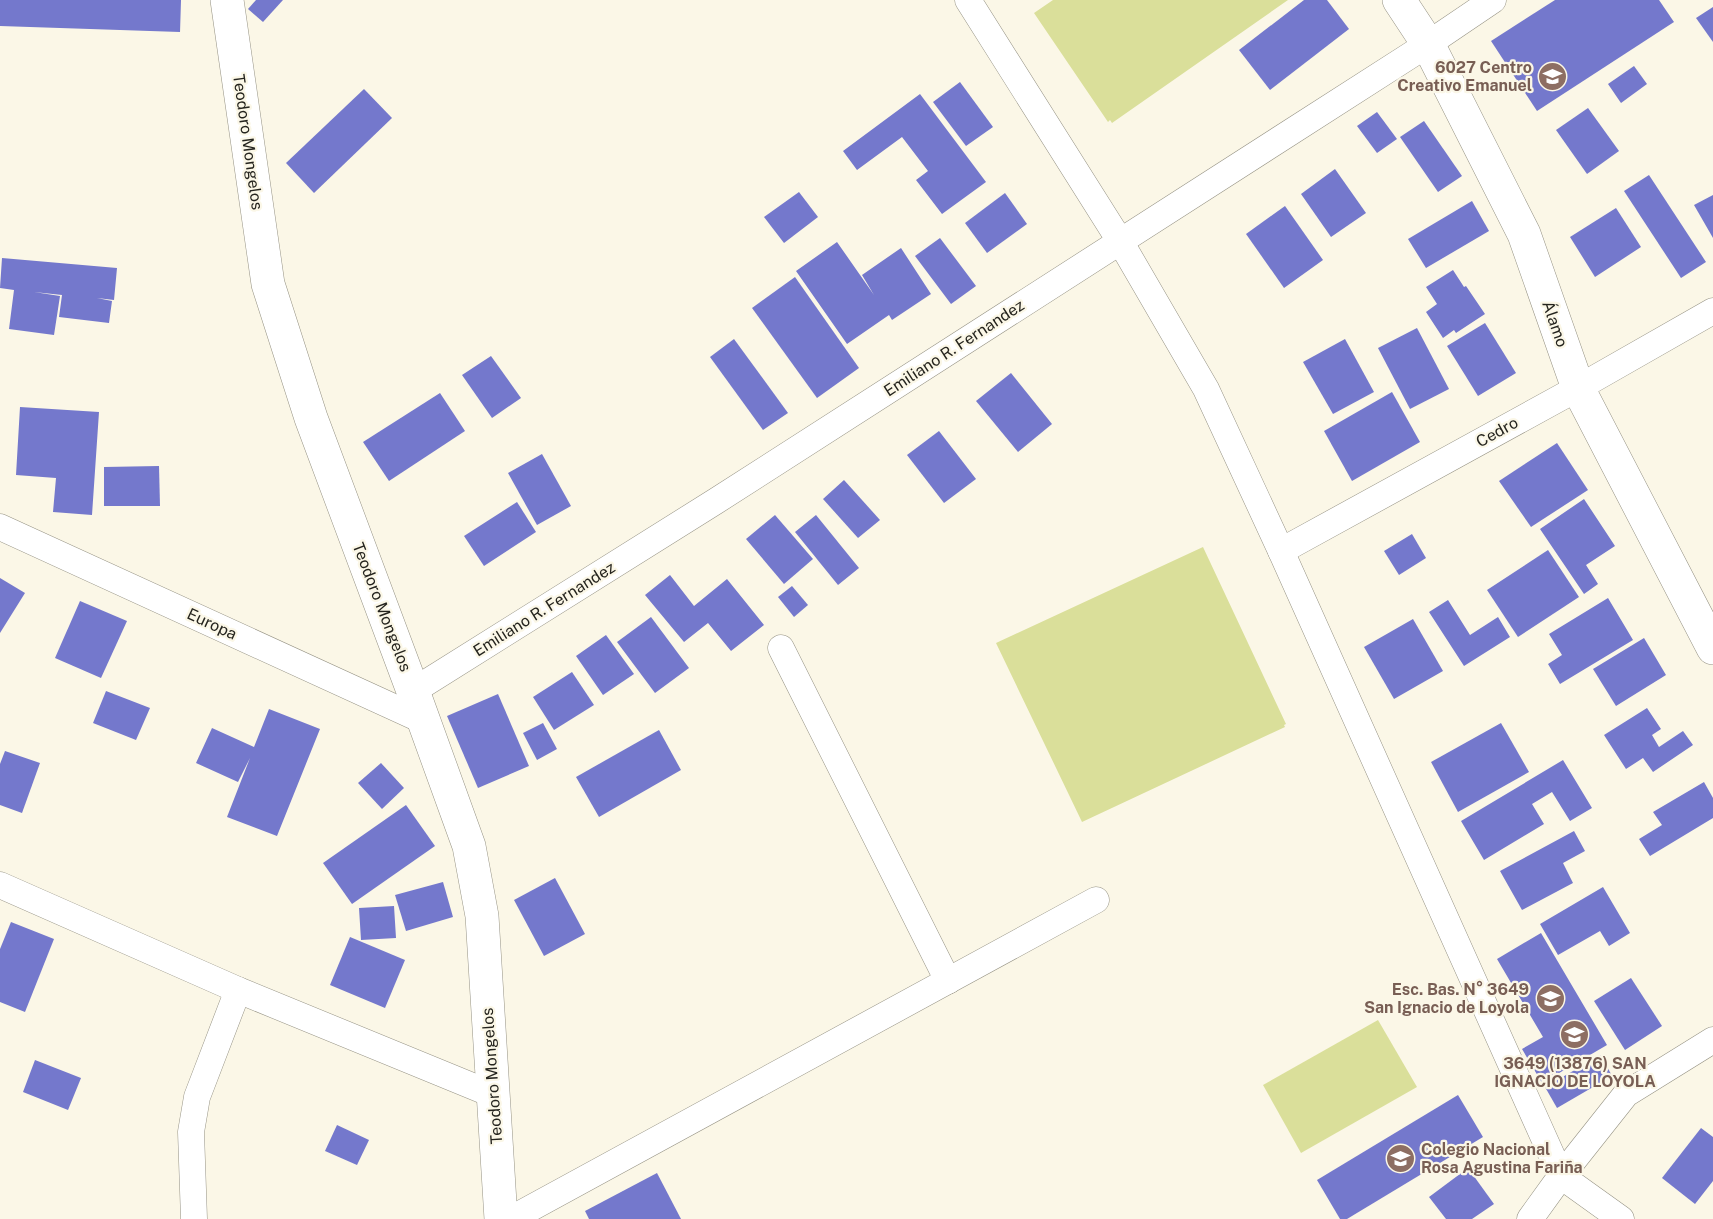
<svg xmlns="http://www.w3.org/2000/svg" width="1713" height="1219" viewBox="0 0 1713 1219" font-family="'Public Sans',sans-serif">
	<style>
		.green { fill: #dadf9a }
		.building { fill: #7478cc }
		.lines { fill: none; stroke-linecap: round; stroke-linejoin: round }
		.minor-casing { stroke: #969385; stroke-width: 27 }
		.tertiary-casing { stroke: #969385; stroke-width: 34 }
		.minor { stroke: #fff; stroke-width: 26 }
		.tertiary { stroke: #fff; stroke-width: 33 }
		.labels { text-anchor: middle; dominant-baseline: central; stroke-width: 4.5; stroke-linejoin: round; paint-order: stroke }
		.education-label { font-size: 16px; font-weight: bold; fill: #785e54; stroke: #fbf7e7; text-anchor: end }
		.street-label { font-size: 16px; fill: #25241e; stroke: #fbf7e7 }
	</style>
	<rect width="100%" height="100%" fill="#fbf7e7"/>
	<g class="green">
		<path d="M1053,0H1288L1112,123L1110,120L1108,122L1034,13Z"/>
		<path d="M1203,547L1286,724L1284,725L1285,727L1082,822L996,643Z"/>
		<path d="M1378,1020L1417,1087L1301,1153L1263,1085Z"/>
	</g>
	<g class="building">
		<path d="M0,0H181L180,32L0,26Z"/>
		<path d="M256,0H283L263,22L248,9Z"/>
		<path d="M1304,0H1327L1349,29L1270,90L1239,50Z"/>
		<path d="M1555,0H1659L1674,22L1537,111L1491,41Z"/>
		<path d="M1713,7V42L1696,18Z"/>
		<path d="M1634,66L1647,84L1621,103L1608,84Z"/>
		<path d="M960,82L993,127L966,146L933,102Z"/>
		<path d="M364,89L392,118L314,193L286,163Z"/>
		<path d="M920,94L986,182L942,214L916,180L928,171L902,137L857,170L843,151Z"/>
		<path d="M1588,108L1619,151L1587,174L1556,130Z"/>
		<path d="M1377,112L1397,139L1377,153L1357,126Z"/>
		<path d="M1424,121L1462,176L1438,192L1400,137Z"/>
		<path d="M1335,169L1366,213L1331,237L1301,194Z"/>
		<path d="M1649,175L1706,262L1681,278L1624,191Z"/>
		<path d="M799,192L818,217L784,243L764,217Z"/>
		<path d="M1005,193L1027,224L987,253L965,223Z"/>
		<path d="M1713,195V238L1694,205Z"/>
		<path d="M1472,201L1489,231L1426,268L1408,239Z"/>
		<path d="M1285,206L1323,260L1284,288L1246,234Z"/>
		<path d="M1616,208L1641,247L1595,277L1570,237Z"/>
		<path d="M940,238L976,286L951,304L915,256Z"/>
		<path d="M837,242L874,295L862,275L901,248L931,294L892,320L889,315L847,344L796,271Z"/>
		<path d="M2,258L117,268L114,300L97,298L112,301L109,323L59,317L62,295L34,292L60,296L54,335L9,329L14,290L0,288Z"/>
		<path d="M1453,270L1464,287L1466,286L1485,314L1456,333L1454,330L1443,338L1426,312L1437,304L1426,287Z"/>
		<path d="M795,277L859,368L817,398L752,308Z"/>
		<path d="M1485,323L1516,373L1478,396L1447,346Z"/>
		<path d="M1417,328L1449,389L1410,409L1378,348Z"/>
		<path d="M734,339L788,413L763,430L710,357Z"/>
		<path d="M1345,339L1374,392L1333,414L1303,362Z"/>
		<path d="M491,356L521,398L492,418L462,375Z"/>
		<path d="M1011,373L1052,424L1018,452L976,401Z"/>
		<path d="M1392,392L1420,442L1352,481L1324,431Z"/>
		<path d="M440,393L465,431L389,481L363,442Z"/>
		<path d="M20,407L99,412L92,515L53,512L56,478L16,475Z"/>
		<path d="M939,431L976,479L944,503L907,455Z"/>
		<path d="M1557,443L1588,490L1531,527L1499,481Z"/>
		<path d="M542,454L571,506L537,525L508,473Z"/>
		<path d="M159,466L160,506H104V467Z"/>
		<path d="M844,480L880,520L858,538L823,499Z"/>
		<path d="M1584,499L1615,546L1586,565L1598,584L1584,594L1540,529Z"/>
		<path d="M517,502L536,532L484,566L464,536Z"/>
		<path d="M775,515L813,559L784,584L746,539Z"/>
		<path d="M816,515L859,568L838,585L795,532Z"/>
		<path d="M1412,534L1426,558L1399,575L1384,551Z"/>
		<path d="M1548,550L1579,597L1518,637L1487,590Z"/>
		<path d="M670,575L694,606L727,579L764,625L731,651L708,623L684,642L645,595Z"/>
		<path d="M0,578L25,593L0,633Z"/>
		<path d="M792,586L808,605L794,617L778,597Z"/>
		<path d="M1608,598L1633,640L1560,684L1548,664L1562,655L1549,634Z"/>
		<path d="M1448,600L1470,635L1498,617L1510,637L1464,666L1429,612Z"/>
		<path d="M80,601L127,621L101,678L55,658Z"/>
		<path d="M651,617L689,668L655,693L617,642Z"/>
		<path d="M1413,619L1443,671L1394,699L1364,647Z"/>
		<path d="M606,635L634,674L603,695L576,656Z"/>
		<path d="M1644,638L1666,675L1616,706L1593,669Z"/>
		<path d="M572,672L594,705L554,730L533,697Z"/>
		<path d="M106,691L150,708L136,740L93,723Z"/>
		<path d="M498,694L529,766L478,788L447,716Z"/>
		<path d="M1647,708L1661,729L1652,735L1659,747L1683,731L1693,745L1653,772L1643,758L1626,769L1604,735Z"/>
		<path d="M269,709L320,729L277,836L227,817L250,758L238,782L196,763L212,728L254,747Z"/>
		<path d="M543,723L557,749L537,760L523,733Z"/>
		<path d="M1501,723L1529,772L1458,812L1431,762Z"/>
		<path d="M659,730L681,770L599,817L576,777Z"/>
		<path d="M5,751L40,763L22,813L0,805V764Z"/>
		<path d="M1563,760L1592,808L1570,821L1552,792L1532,804L1544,824L1484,860L1461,821Z"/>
		<path d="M381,763L404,788L382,809L358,783Z"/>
		<path d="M1704,782L1713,798V818L1650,856L1639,839L1662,825L1653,812Z"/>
		<path d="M406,805L435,846L352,904L323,863Z"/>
		<path d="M1574,831L1585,851L1563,863L1573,883L1522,910L1500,871Z"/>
		<path d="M555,878L585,934L544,956L514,900Z"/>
		<path d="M443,882L453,917L406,931L395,895Z"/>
		<path d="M1603,887L1630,933L1609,946L1600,931L1558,955L1540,924Z"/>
		<path d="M394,906L396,938L361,940L359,908Z"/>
		<path d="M11,922L54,939L25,1012L0,1002V949Z"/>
		<path d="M1541,933L1607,1045L1542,1083L1522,1049L1543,1037L1497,959Z"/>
		<path d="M350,937L405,960L385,1008L330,985Z"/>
		<path d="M1631,978L1662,1026L1625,1050L1594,1001Z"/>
		<path d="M1601,1055L1612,1076L1557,1108L1545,1087Z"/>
		<path d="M35,1060L81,1078L68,1110L23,1092Z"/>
		<path d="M1458,1095L1483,1137L1347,1219H1340L1317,1180Z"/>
		<path d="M337,1125L369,1140L357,1165L325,1151Z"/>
		<path d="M1701,1128L1713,1137V1181L1695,1204L1662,1178Z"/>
		<path d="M1468,1168L1494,1204L1472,1219H1446L1429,1197Z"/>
		<path d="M657,1173L681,1219H589L585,1211Z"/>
	</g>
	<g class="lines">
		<defs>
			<g id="minor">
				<path d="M968,0L1120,241L1206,389L1281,551L1561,1176L1621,1219"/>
				<path d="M0,527L424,721"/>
				<path d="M1281,551L1578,388L1713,311"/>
				<path d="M781,648L948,981"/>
				<path d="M413,691L716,501L1428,44L1493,0"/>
				<path d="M0,885L238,990L494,1095"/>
				<path d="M194,1219L191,1132L197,1097L238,990"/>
				<path d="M511,1219L1096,900"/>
				<path d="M1530,1219L1561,1176L1626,1094L1713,1040"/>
			</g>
			<g id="tertiary">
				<path d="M227,0L268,284L311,418L413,691L469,846L482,916L501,1219"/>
				<path d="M1399,0L1428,44L1524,234L1578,388L1713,648"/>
			</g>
		</defs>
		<use href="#minor" class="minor-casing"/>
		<use href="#tertiary" class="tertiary-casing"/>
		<use href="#minor" class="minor"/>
		<use href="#tertiary" class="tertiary"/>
	</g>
	<defs>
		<symbol id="school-disc" viewBox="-11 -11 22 22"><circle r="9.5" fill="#8d6e63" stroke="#fbf7e7"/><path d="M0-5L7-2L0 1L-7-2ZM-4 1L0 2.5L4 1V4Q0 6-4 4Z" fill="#fff"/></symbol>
	</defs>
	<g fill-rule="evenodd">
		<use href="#school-disc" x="1536" y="60" width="33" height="33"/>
		<use href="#school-disc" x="1534" y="982" width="33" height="33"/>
		<use href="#school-disc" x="1558" y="1018" width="33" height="33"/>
		<use href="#school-disc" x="1384" y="1142" width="33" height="33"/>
	</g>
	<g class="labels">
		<g class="education-label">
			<text x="1532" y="67">6027 Centro<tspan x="1532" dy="18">Creativo Emanuel</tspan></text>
			<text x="1529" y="989">Esc. Bas. N° 3649<tspan x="1529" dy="18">San Ignacio de Loyola</tspan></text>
			<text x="1575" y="1063" text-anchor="middle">3649 (13876) SAN<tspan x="1575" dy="18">IGNACIO DE LOYOLA</tspan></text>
			<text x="1421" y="1149" text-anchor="start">Colegio Nacional<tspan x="1421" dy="18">Rosa Agustina Fariña</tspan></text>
		</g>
		<g class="street-label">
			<text transform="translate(248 142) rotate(82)">Teodoro Mongelos</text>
			<text transform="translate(1555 324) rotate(71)">Álamo</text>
			<text transform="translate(954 348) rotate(-33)">Emiliano R. Fernandez</text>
			<text transform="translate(1497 432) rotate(-29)">Cedro</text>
			<text transform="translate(382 607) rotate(69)">Teodoro Mongelos</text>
			<text transform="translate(544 609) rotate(-32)">Emiliano R. Fernandez</text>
			<text transform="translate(212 624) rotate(25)">Europa</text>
			<text transform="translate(492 1076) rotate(-94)">Teodoro Mongelos</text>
		</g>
	</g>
</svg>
